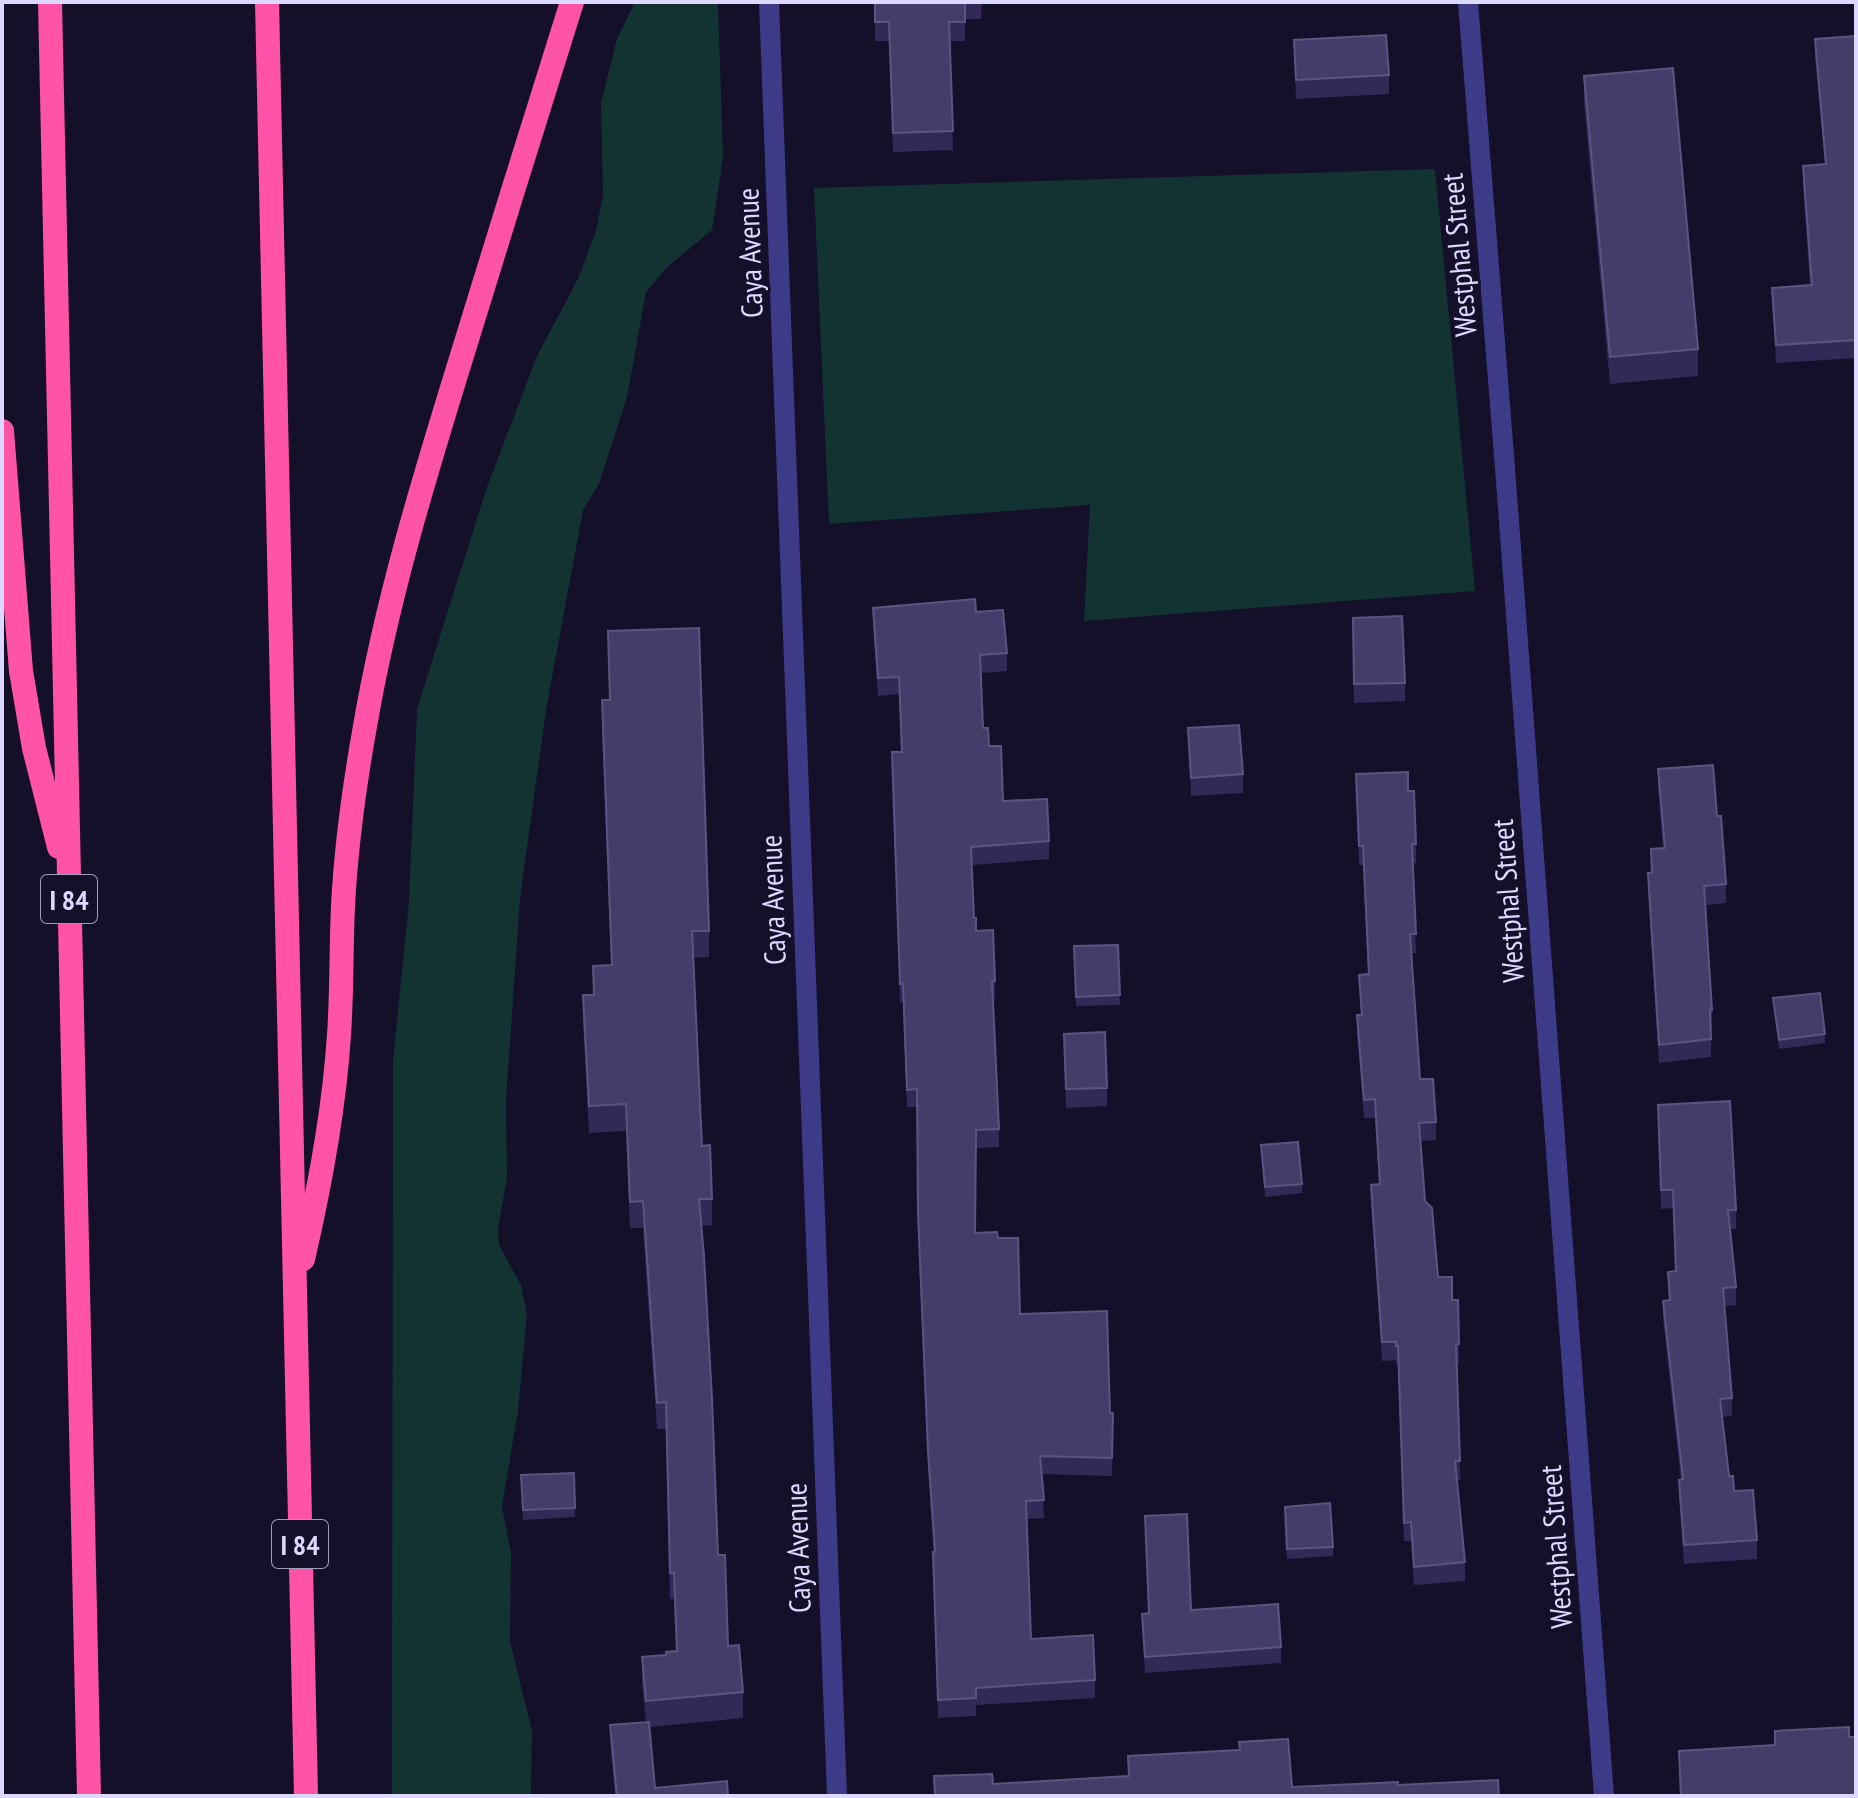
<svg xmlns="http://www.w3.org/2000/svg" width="1858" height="1798" viewBox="0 0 1858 1798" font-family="'PT Sans Narrow',sans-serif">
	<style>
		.green { fill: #133332 }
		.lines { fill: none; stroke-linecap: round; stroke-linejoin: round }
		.minor { stroke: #3d3b88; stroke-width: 20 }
		.motorway { stroke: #ff53a8; stroke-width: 24 }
		.wall { fill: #322957 }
		.building { fill: #443c69; stroke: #5c5480; stroke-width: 2 }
		.labels { text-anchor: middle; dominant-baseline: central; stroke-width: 6; stroke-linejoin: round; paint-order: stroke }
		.shield { fill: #141029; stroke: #a09cbf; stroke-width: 2 }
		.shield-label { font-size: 28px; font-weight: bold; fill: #dcd8ff }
		.street-label { font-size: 30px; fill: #dcd8ff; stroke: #141029 }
	</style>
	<rect width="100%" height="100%" fill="#141029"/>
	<g class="green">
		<path d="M635,2H718L723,157L712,230L666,268L646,292L627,397L599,484L583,510L546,710L520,898L506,1101L507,1177L498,1229L499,1245L521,1285L527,1314L518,1411L502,1507L511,1553L510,1641L532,1731L531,1796H392L393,1060L409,902L417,709L487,487L537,356L578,279L596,231L603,196L601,103L617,39Z"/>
		<path d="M1435,169L1475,591L1084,621L1090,505L829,524L814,188Z"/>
	</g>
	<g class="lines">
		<g class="minor">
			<path d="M769,2L837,1796"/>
			<path d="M1468,2L1505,468L1604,1796"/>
		</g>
		<g class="motorway">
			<path d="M50,2L89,1796"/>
			<path d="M267,2L306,1796"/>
			<path d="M2,431L21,671L34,748L59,847"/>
			<path d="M303,1259C320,1186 334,1111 339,1035C342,992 341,949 343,906C346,847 354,789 364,732C386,601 425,475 464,349C500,233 535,118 572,2"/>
		</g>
	</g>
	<g class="wall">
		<path d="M875,2H982L981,19H965V41H950L953,150L893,152L889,41H875Z"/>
		<path d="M1856,36V358L1776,363L1772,288L1810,285L1803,185V166L1825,165L1815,58V39Z"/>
		<path d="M1294,40L1389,75V94L1296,99Z"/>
		<path d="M1584,76L1698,349V376L1610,384L1584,103Z"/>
		<path d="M873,608L976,612L1007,653V671L981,673L983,728L1003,801L1049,841V859L972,865L974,918L976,931L995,981V999H993L999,1129V1147L976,1148L975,1233L998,1238L1020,1314L1110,1413H1113L1112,1476L1042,1474L1044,1518L1027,1519L1031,1639L1095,1680V1698L976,1705V1716L938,1718L933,1570V1552H934L928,1469L918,1230L917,1107H907L903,1002H900L892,770V752H901L899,694L878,696L873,625Z"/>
		<path d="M1353,618L1405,683V701L1354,703Z"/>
		<path d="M608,631L709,931V957L693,958L702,1146L712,1199V1225L701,1226L718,1555L728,1646L743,1692V1718L650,1727L655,1788L728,1796H615L610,1740V1725L646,1722L642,1683V1657L666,1655L676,1651L674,1599H670L666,1429H657L643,1228H630L626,1131L589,1133L583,1022V995H593V966L611,965L602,726V700H610Z"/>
		<path d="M1188,728L1243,774V793L1191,796Z"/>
		<path d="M1658,769L1717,816L1726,884V903L1706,905L1712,1010L1711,1057L1659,1063L1648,892V873H1651V849L1663,848L1658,788Z"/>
		<path d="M1356,774L1408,791L1416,844V863H1413L1416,953H1411L1420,1079L1436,1122V1140L1421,1141L1425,1201L1438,1277L1452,1300L1459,1344V1363H1457L1460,1480H1457L1465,1562V1581L1414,1585L1411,1541H1404L1398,1365H1396V1360L1382,1361L1371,1203V1185L1379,1184L1375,1118H1364L1357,1034V1015H1361L1359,975L1368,974L1363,865H1359Z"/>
		<path d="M1118,945L1120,1005L1076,1006L1074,946Z"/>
		<path d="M1773,998L1825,1034V1043L1779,1049Z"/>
		<path d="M1064,1034L1107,1088V1106L1066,1108Z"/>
		<path d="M1658,1105L1736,1210V1229H1730L1736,1287V1305L1725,1306L1732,1398V1416L1722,1417L1729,1476L1734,1491L1757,1540V1559L1684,1564L1679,1498V1480H1681L1663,1319V1301L1669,1300L1668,1272L1675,1271L1673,1208L1661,1209Z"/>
		<path d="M1261,1145L1302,1184V1193L1265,1197Z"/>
		<path d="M574,1473L575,1517L523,1520L521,1475Z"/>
		<path d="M1285,1516L1333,1547V1556L1287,1559Z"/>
		<path d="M1191,1610L1281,1647V1663L1145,1673L1142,1614Z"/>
	</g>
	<g class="building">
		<path d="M875,2H965V22H949L953,131L893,133L889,22H875Z"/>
		<path d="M1386,35L1389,75L1296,80L1294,40Z"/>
		<path d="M1856,36V340L1776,345L1772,288L1812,285L1803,166L1826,164L1815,39Z"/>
		<path d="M1673,68L1698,349L1610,357L1584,76Z"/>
		<path d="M975,599L976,612L1003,610L1007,653L980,655L983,728H988L989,746H1001L1003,801L1047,799L1049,841L971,847L974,918H976V931L993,930L995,981H992L999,1129L976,1130L975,1233L997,1232L998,1238H1018L1020,1314L1107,1311L1110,1413H1113L1112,1458L1040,1456L1044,1500L1026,1501L1031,1639L1093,1635L1095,1680L976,1688V1698L938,1700L933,1552H935L928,1451L918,1213L917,1089L907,1090L903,984H900L892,752H902L899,677L878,678L873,608Z"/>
		<path d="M1402,616L1405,683L1354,684L1353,618Z"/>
		<path d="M699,628L709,931H692L702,1146L710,1145L712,1199H699L704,1256L712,1399L718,1555H725L728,1646L739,1645L743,1692L646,1701L642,1657L666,1655V1652L677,1651L674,1573H670L666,1402L657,1403L643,1201L630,1202L626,1104L589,1106L583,995H594L593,966L612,965L602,700H610L608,631Z"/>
		<path d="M1239,725L1243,774L1191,778L1188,728Z"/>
		<path d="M1713,765L1717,816H1721L1726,884L1704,886L1712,1010H1710L1711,1039L1659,1045L1648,873H1652L1651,849L1665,848L1658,769Z"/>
		<path d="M1408,772V791H1414L1416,844H1412L1416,934H1410L1420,1079H1433L1436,1122L1419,1123L1425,1201L1432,1208L1438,1277H1452V1300H1458L1459,1344H1456L1460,1461H1455L1465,1562L1414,1567L1411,1522L1404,1523L1398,1346H1396V1342H1382L1371,1185L1380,1184L1375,1099L1364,1100L1357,1015H1362L1359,975L1369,974L1363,846H1359L1356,774Z"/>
		<path d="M1118,945L1120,995L1076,997L1074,946Z"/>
		<path d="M1820,993L1825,1034L1779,1040L1773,998Z"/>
		<path d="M1105,1032L1107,1088L1066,1089L1064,1034Z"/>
		<path d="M1730,1101L1736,1210H1728L1736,1287L1723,1288L1732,1398L1720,1399L1729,1476H1733L1734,1491L1753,1490L1757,1540L1684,1545L1679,1480L1683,1479L1663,1301L1670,1300L1668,1272L1676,1271L1673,1190H1661L1658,1105Z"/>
		<path d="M1298,1142L1302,1184L1265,1187L1261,1145Z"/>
		<path d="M574,1473L575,1508L523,1510L521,1475Z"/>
		<path d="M1330,1503L1333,1547L1287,1549L1285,1507Z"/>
		<path d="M1187,1514L1191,1610L1278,1604L1281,1647L1145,1657L1142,1614L1149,1613L1145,1516Z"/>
		<path d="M649,1722L655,1788L727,1781L728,1796H617L610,1725Z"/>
		<path d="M1849,1727V1737H1855L1856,1795L1827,1796H1681L1679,1751L1775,1745V1731Z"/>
		<path d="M1288,1739L1292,1787L1398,1782V1785L1498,1780L1499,1796H935L934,1776L992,1774L993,1784L1129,1776L1128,1756L1240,1750L1239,1742Z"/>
	</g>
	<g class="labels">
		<g class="shield">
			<rect x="41" y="875" width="56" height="48" rx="6"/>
			<rect x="272" y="1520" width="56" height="48" rx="6"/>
		</g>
		<g class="shield-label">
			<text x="69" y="899">I 84</text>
			<text x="300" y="1544">I 84</text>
		</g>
		<g class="street-label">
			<text transform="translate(749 253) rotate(-92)">Caya Avenue</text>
			<text transform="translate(1458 255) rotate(-95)">Westphal Street</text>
			<text transform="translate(772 900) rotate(-92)">Caya Avenue</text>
			<text transform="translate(1507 901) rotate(-94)">Westphal Street</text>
			<text transform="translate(1555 1547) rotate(-94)">Westphal Street</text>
			<text transform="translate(797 1548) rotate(-92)">Caya Avenue</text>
		</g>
	</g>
	<rect width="1858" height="1798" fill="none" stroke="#dcd8ff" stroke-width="8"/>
</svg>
